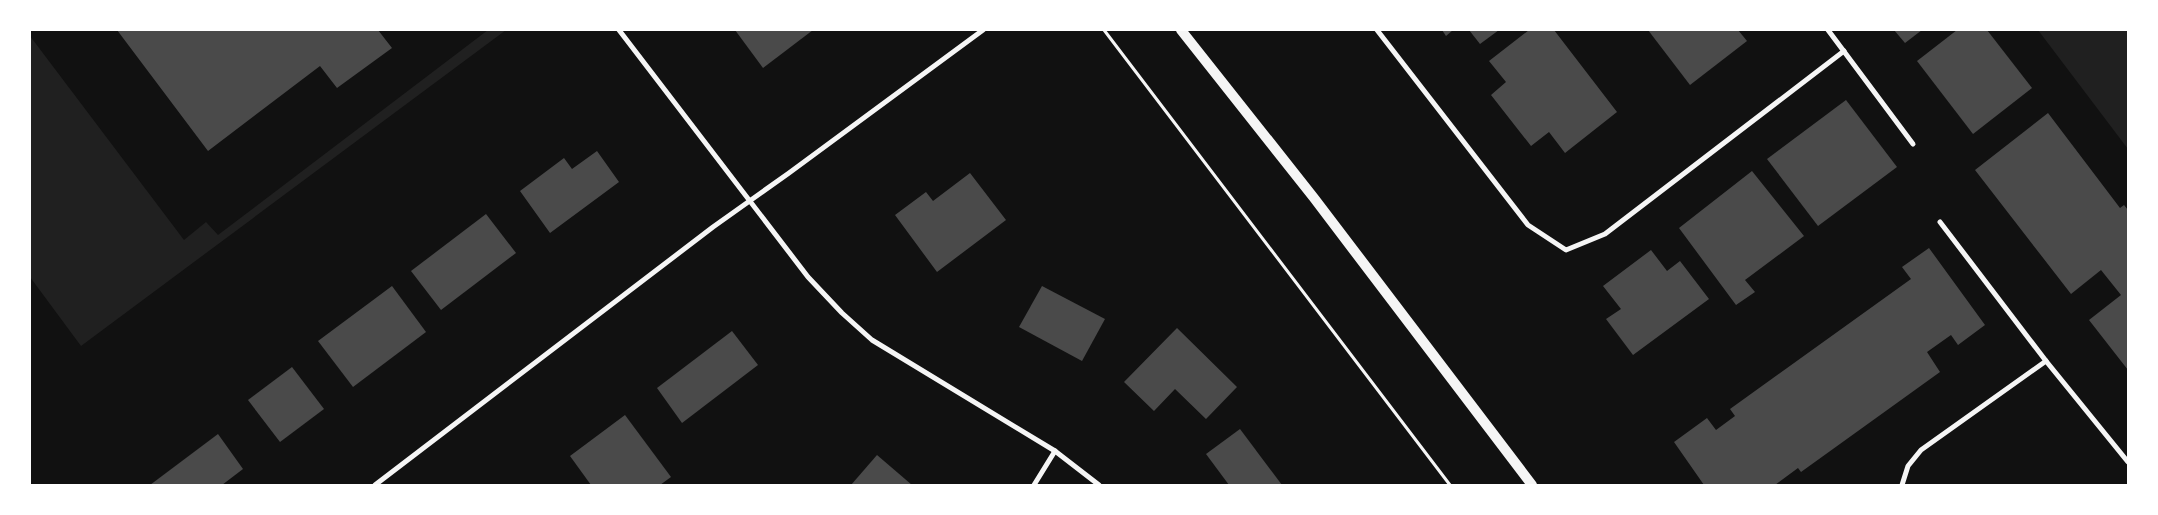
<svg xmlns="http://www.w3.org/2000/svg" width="2158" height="515" viewBox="0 0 2158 515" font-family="Figtree,sans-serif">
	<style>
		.green { fill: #202020 }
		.building { fill: #4a4a4a }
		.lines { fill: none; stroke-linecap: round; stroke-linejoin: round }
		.path { stroke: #f5f5f5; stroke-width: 3 }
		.minor { stroke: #f5f5f5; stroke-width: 5 }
		.secondary { stroke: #f5f5f5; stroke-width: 10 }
	</style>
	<rect width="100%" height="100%" fill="#111"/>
	<g class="green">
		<path d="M488,30H506L81,346L30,277V36L184,240L206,222L218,235Z"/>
		<path d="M2038,30H2128V149Z"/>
	</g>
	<g class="building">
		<path d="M117,30H378L392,48L337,88L320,66L208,151Z"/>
		<path d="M735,30H813L763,68Z"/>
		<path d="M1442,30H1453L1446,36Z"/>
		<path d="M1469,30H1499L1480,44Z"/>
		<path d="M1529,30H1554L1617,112L1565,153L1549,132L1531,146L1491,95L1506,82L1489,61Z"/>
		<path d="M1648,30H1738L1747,41L1690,85Z"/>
		<path d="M1894,30H1922L1905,43Z"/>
		<path d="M1957,30H1987L2032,88L1973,134L1917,61Z"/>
		<path d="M1846,100L1897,167L1818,226L1767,159Z"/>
		<path d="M2048,113L2120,208L2124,205L2128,210V370L2089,320L2121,295L2101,270L2071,294L1975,170Z"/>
		<path d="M597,151L619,182L550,233L520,191L564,158L572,169Z"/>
		<path d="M1752,171L1804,236L1745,280L1755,292L1736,305L1679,228Z"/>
		<path d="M970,173L1006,220L937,272L895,215L926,192L933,201Z"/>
		<path d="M486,214L516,253L441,310L411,271Z"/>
		<path d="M1929,248L1985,325L1958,345L1951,335L1927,352L1940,372L1801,472L1798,468L1775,485H1704L1674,442L1707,418L1716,430L1735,416L1730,409L1911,279L1902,267Z"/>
		<path d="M1651,250L1667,271L1680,261L1709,299L1633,355L1606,319L1621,309L1603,286Z"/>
		<path d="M392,286L426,332L353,387L318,341Z"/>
		<path d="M1042,286L1105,319L1082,361L1019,327Z"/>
		<path d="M1177,328L1237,387L1206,419L1175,389L1154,411L1124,382Z"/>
		<path d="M732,331L758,365L682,423L657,388Z"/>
		<path d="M292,367L324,409L280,442L248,400Z"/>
		<path d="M625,415L671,477L660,485H591L570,456Z"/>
		<path d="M1240,429L1282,485H1229L1206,454Z"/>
		<path d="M218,434L243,469L222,485H150Z"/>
		<path d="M877,455L912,485H851Z"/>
	</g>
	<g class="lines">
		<path class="path" d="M1104,30L1450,485"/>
		<g class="minor">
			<path d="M619,30L808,277L842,313L872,340L1055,451L1099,485"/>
			<path d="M1377,30L1528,225L1566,250L1605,234L1844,51"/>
			<path d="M1828,30L1913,144"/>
			<path d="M1940,222L2046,361L2128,462"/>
			<path d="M375,485L713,227L789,173L983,30"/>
			<path d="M1034,485L1055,451"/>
			<path d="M1902,485L1908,466L1921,450L2046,361"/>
		</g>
		<path class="secondary" d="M1181,30L1314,198L1532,485"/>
	</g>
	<rect width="2158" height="515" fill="none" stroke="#ffffff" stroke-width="62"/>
</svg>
